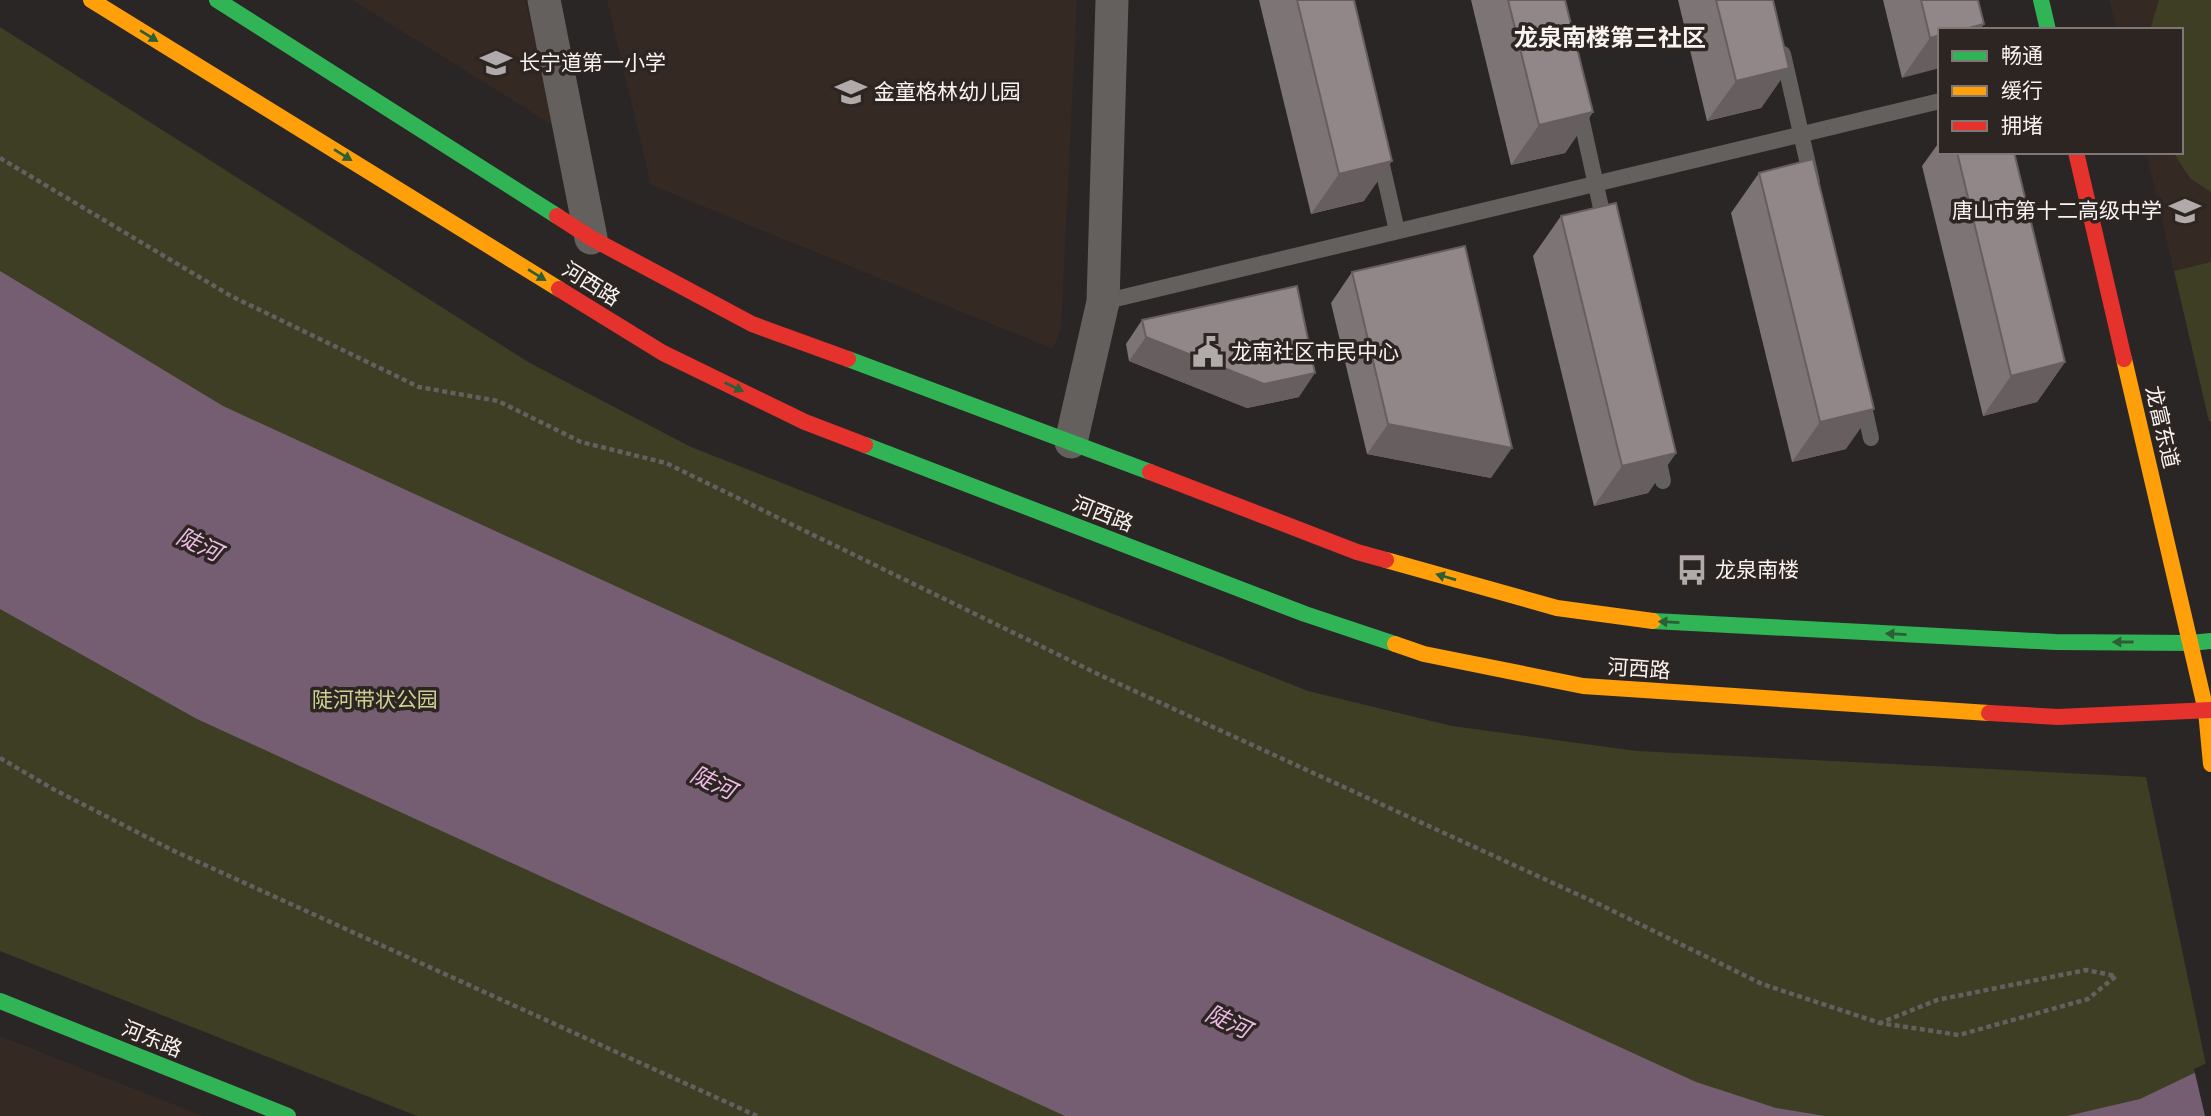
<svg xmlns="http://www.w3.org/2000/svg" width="2211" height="1116" viewBox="0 0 2211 1116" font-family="'Roboto Condensed','Noto Sans SC',sans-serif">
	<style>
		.built { fill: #352924 }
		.green { fill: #3e3e24 }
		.water { fill: #765e72 }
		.pier { fill: #2a2625 }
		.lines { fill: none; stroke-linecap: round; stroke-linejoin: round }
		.path { stroke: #63605f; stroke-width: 4.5; stroke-dasharray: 5 3.5; stroke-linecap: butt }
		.lane { stroke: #63605e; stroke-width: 16 }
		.street { stroke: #63605e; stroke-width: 33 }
		.fast { stroke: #30b455; stroke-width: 16 }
		.slow { stroke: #ff9f0a; stroke-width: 16 }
		.jam { stroke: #e5322d; stroke-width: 16 }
		.wall { fill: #7d7475 }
		.shaded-wall { fill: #665e5f }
		.building { fill: #918788; stroke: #665e5f; stroke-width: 2 }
		.oneway { fill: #2e5e36 }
		.labels { text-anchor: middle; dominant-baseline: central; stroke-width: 7; stroke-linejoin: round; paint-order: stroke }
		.poi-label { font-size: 21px; fill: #f8f3f1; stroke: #2d2522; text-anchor: start }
		.street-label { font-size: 21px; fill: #f8f3f1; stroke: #2d2522 }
		.park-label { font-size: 21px; fill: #cdcf94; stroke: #2d2522 }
		.water-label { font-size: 23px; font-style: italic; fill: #ecbbe5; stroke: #2d2522 }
		.quarter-label { font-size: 24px; font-weight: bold; fill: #f8f3f1; stroke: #2d2522 }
	</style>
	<rect width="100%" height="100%" fill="#2a2625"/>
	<g class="built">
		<path d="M352,0H525L554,126Z"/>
		<path d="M607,0H1077L1061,328L1053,349L651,185Z"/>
		<path d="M2109,0H2211V429L2146,152H2181V30H2117Z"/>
		<path d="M0,1036L203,1116H0Z"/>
	</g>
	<g class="green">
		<path d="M2159,0H2211V192L2190,178L2173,152H2181V30H2150Z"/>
		<path d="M0,27L528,362L691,447L1308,691L1452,726L1637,751L2146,777L2211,1089V1116H417L0,951Z"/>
		<path d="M2211,262V421H2209L2174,271Z"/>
	</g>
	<g class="water">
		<path d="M0,271L223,406L1696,1082L1776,1108L1825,1116H1065L197,719L0,609Z"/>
		<path d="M2211,1065V1116H2067L2140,1099Z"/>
	</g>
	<path class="pier" d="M2211,1061V1116H2205L2194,1069Z"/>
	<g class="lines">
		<g class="path">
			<path d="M0,158L231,296L419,387L498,401L581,442L666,463L1102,676L1603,906L1762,984L1880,1023L1959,1035L2088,999L2116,976L2086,970L1937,1000L1880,1023"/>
			<path d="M0,758L53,789L172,850L757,1116"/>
		</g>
		<g class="lane">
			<path d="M1783,54L1812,182"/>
			<path d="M1579,108L1605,226"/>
			<path d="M1379,152L1397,231"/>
			<path d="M1103,302L1940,101"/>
			<path d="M1862,398L1871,438"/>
			<path d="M1657,453L1663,481"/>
		</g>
		<g class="street">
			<path d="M544,0L591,238"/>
			<path d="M1071,442L1103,302L1112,0"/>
		</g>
		<g class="fast">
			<path d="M217,0L557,216"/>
			<path d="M2041,0L2048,30"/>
			<path d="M848,359L1150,472"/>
			<path d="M865,445L1305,614L1395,644"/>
			<path d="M1653,621L2055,642L2191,643L2211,641"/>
			<path d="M0,1001L288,1116"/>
		</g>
		<g class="slow">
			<path d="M91,0L559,289"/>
			<path d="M2124,359L2206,711L2211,764"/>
			<path d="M1386,560L1557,608L1653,621"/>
			<path d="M1395,644L1424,654L1583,686L1989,713"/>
		</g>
		<g class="jam">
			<path d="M2076,152L2124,359"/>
			<path d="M557,216L591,238L752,324L848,359"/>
			<path d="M559,289L663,353L805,422L865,445"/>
			<path d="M1150,472L1357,552L1386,560"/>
			<path d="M1989,713L2058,717L2211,710"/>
		</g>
	</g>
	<g class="wall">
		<path d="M1259,0H1354L1364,201L1311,214Z"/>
		<path d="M1471,0H1565L1593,112L1565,153L1511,165Z"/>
		<path d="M1678,0H1773L1789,68L1761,108L1707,121Z"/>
		<path d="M1883,0H1978L1902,78Z"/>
		<path d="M1940,141V152H2014L2065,362L2037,402L1983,416L1922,166Z"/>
		<path d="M1759,173L1846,449L1792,462L1731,213Z"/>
		<path d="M1561,216L1676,453L1648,493L1594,506L1533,256Z"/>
		<path d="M1352,272L1491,478L1367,454L1331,303Z"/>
		<path d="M1142,320L1299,397L1247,408L1129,361L1126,344Z"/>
	</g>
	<g class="shaded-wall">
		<path d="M1984,24L1980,30H1961Z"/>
		<path d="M1940,35V68L1902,78L1930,38Z"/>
		<path d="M1789,68L1761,108L1707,121L1736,81Z"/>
		<path d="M1593,112L1565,153L1511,165L1539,125Z"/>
		<path d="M1392,161L1364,201L1311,214L1339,174Z"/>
		<path d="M1146,337L1315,373L1299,397L1247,408L1129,361Z"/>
		<path d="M2065,362L2037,402L1983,416L2011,376Z"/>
		<path d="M1874,409L1846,449L1792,462L1820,422Z"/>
		<path d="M1388,424L1512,448L1491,478L1367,454Z"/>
		<path d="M1676,453L1648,493L1594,506L1622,466Z"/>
	</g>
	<g class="building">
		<path d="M1297,0H1354L1392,161L1339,174Z"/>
		<path d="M1508,0H1565L1593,112L1539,125Z"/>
		<path d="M1716,0H1773L1789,68L1736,81Z"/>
		<path d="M1921,0H1978L1984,24L1961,30H1940V35L1930,38Z"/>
		<path d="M1957,152H2014L2065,362L2011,376Z"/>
		<path d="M1813,159L1874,409L1820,422L1759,173Z"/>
		<path d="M1616,203L1676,453L1622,466L1561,216Z"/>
		<path d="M1465,246L1512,448L1388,424L1352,272Z"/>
		<path d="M1297,286L1315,373L1264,384L1146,337L1142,320Z"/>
	</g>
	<defs><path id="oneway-solid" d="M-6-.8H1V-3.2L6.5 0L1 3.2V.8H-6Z" transform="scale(1.75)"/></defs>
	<g class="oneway">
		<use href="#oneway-solid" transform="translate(149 36) rotate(32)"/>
		<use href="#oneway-solid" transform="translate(343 155) rotate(32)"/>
		<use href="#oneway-solid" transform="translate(537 275) rotate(32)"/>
		<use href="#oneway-solid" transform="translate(734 387) rotate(26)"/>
		<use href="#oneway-solid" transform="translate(1446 577) rotate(-164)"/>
		<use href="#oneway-solid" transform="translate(1669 622) rotate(-177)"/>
		<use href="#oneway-solid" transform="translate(1896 634) rotate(-177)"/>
		<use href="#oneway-solid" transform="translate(2123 642) rotate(-180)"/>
	</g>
	<defs>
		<symbol id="school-bare" viewBox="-9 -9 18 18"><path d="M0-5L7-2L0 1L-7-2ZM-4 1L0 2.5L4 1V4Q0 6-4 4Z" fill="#b0abaa" stroke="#2d2522" stroke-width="2.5" paint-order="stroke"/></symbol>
		<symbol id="civic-bare" viewBox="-9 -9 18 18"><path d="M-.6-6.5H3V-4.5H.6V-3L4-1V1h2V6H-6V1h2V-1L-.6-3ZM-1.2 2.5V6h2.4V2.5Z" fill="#b0abaa" stroke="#2d2522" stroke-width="2.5" paint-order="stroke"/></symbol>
		<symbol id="bus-bare" viewBox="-9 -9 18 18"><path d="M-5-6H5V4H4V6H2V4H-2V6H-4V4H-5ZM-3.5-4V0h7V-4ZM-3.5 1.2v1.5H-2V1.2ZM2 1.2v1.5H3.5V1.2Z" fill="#b0abaa" stroke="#2d2522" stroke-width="2.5" paint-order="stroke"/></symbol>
	</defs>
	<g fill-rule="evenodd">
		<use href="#school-bare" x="474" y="41" width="44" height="44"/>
		<use href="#school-bare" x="829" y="70" width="44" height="44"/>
		<use href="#school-bare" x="2163" y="189" width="44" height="44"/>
		<use href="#civic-bare" x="1186" y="330" width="44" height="44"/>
		<use href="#bus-bare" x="1670" y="548" width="44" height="44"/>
	</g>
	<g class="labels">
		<g class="poi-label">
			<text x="519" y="63">长宁道第一小学</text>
			<text x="874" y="92">金童格林幼儿园</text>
			<text x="2162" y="211" text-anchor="end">唐山市第十二高级中学</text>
			<text x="1231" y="352">龙南社区市民中心</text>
			<text x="1715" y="570">龙泉南楼</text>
		</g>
		<g class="street-label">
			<text transform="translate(591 284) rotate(32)">河西路</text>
			<text transform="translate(2162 427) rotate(77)">龙富东道</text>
			<text transform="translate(1103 514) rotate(21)">河西路</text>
			<text transform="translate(1639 669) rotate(4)">河西路</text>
			<text transform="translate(152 1039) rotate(22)">河东路</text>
		</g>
		<g class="park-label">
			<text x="375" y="700">陡河带状公园</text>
		</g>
		<g class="water-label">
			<text transform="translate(199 545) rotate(25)">陡河</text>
			<text transform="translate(713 783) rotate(25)">陡河</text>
			<text transform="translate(1228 1022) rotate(25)">陡河</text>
		</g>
		<g class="quarter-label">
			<text x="1610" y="38">龙泉南楼第三社区</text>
		</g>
	</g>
	<rect x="1938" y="28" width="245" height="126" fill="#2d2522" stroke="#7e7775" stroke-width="2"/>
	<rect x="1952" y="51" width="35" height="10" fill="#30b455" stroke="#7e7775" stroke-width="2"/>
	<text x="2001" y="63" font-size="21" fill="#f8f3f1">畅通</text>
	<rect x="1952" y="86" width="35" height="10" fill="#ff9f0a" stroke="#7e7775" stroke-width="2"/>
	<text x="2001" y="98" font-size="21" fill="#f8f3f1">缓行</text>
	<rect x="1952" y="121" width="35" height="10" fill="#e5322d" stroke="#7e7775" stroke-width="2"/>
	<text x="2001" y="133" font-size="21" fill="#f8f3f1">拥堵</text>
</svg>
